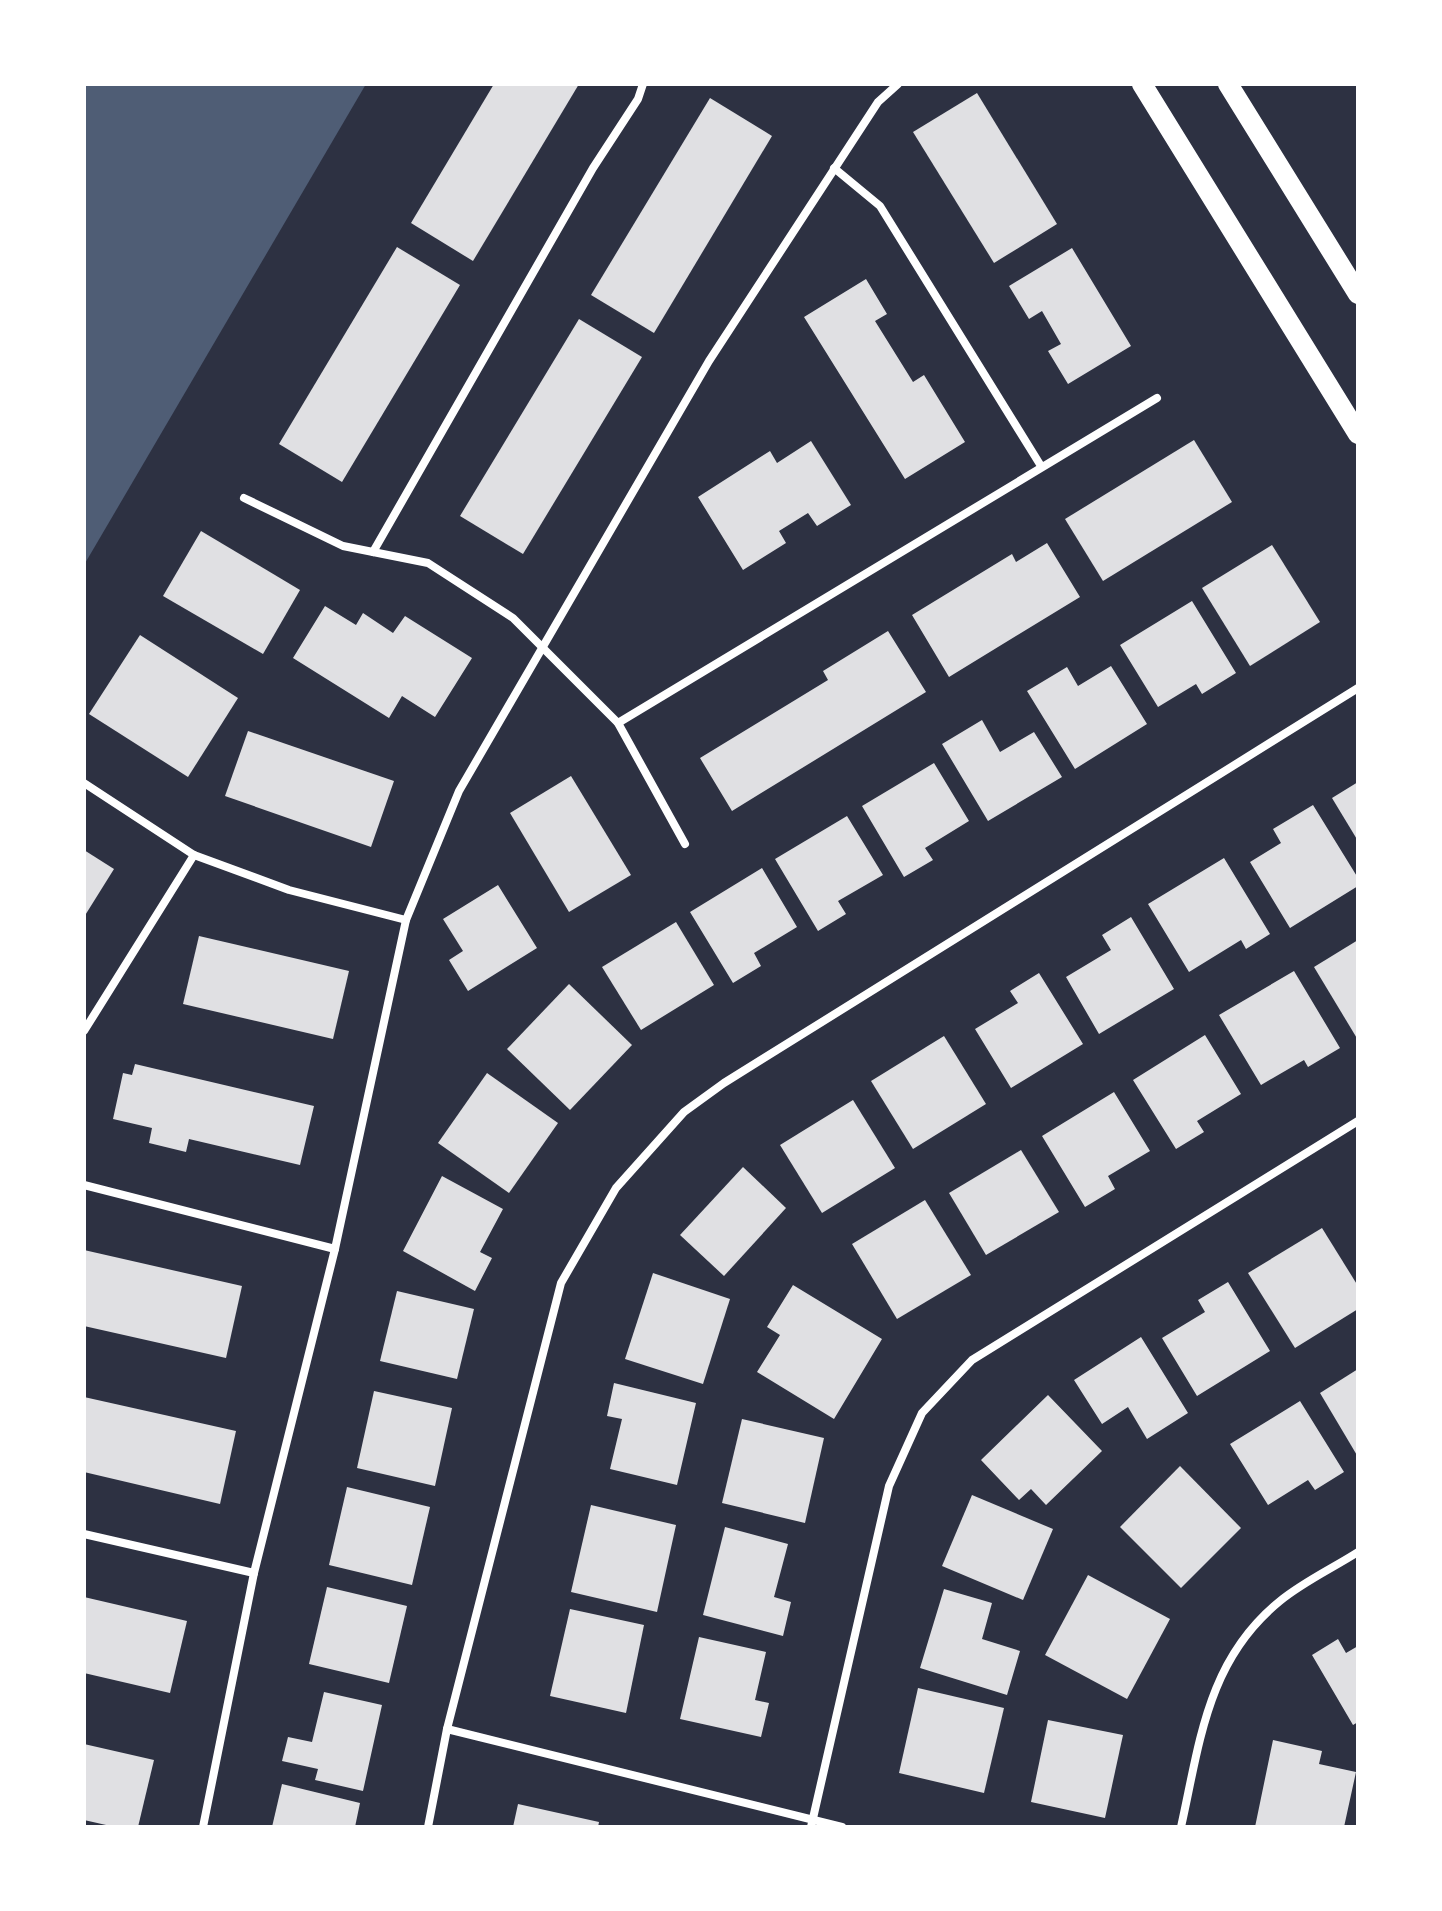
<svg xmlns="http://www.w3.org/2000/svg" width="1442" height="1911" viewBox="0 0 1442 1911" font-family="'PT Sans Narrow',sans-serif">
	<style>
		.water { fill: #4f5d75 }
		.building { fill: #e0e0e3 }
		.lines { fill: none; stroke-linecap: round; stroke-linejoin: round }
		.minor { stroke: #fff; stroke-width: 8 }
		.primary { stroke: #fff; stroke-width: 20 }
	</style>
	<rect width="100%" height="100%" fill="#2d3142"/>
	<path class="water" d="M84,84H366L84,565Z"/>
	<g class="building">
		<path d="M494,84H579L473,261L411,223Z"/>
		<path d="M977,93L1057,224L994,263L913,132Z"/>
		<path d="M710,98L772,136L654,333L591,295Z"/>
		<path d="M397,247L460,285L342,482L279,444Z"/>
		<path d="M1072,248L1131,346L1068,384L1048,351L1061,344L1042,311L1029,319L1009,286Z"/>
		<path d="M866,279L887,314L875,321L913,382L924,375L965,442L905,479L804,317Z"/>
		<path d="M579,319L642,357L523,554L460,516Z"/>
		<path d="M1194,440L1232,502L1103,581L1065,519Z"/>
		<path d="M811,441L851,505L817,526L808,513L779,531L786,543L743,570L698,497L770,451L777,463Z"/>
		<path d="M201,531L300,590L263,654L163,596Z"/>
		<path d="M1047,543L1080,597L949,677L912,615L1012,554L1016,562Z"/>
		<path d="M1272,545L1320,622L1250,666L1202,588Z"/>
		<path d="M1192,601L1236,673L1202,694L1196,684L1158,707L1120,645Z"/>
		<path d="M325,606L356,625L363,613L393,633L405,616L472,658L435,717L402,696L389,718L293,658Z"/>
		<path d="M888,631L926,692L732,811L700,758L828,680L823,671Z"/>
		<path d="M140,635L238,698L188,777L89,714Z"/>
		<path d="M1111,666L1147,724L1075,769L1027,691L1067,667L1078,686Z"/>
		<path d="M982,720L1000,752L1034,732L1062,777L988,821L942,744Z"/>
		<path d="M248,731L394,781L371,847L225,796Z"/>
		<path d="M934,763L969,821L925,848L933,860L904,877L862,806Z"/>
		<path d="M571,776L631,875L569,912L510,813Z"/>
		<path d="M1358,782V841L1332,798Z"/>
		<path d="M1313,805L1358,878V886L1290,928L1250,862L1281,843L1273,829Z"/>
		<path d="M847,816L883,875L838,901L846,914L818,931L775,859Z"/>
		<path d="M84,850L114,869L84,917Z"/>
		<path d="M1224,858L1270,934L1246,949L1241,940L1189,972L1148,904Z"/>
		<path d="M762,868L797,927L754,953L761,966L733,983L690,912Z"/>
		<path d="M498,885L537,948L468,991L449,960L463,951L443,919Z"/>
		<path d="M1131,917L1174,989L1099,1034L1066,977L1111,950L1102,935Z"/>
		<path d="M676,922L714,985L641,1030L602,967Z"/>
		<path d="M199,936L349,971L333,1039L183,1004Z"/>
		<path d="M1358,940V1040L1314,967Z"/>
		<path d="M1294,971L1340,1048L1308,1067L1304,1060L1261,1085L1219,1015Z"/>
		<path d="M1039,973L1083,1044L1011,1088L975,1029L1018,1003L1010,991Z"/>
		<path d="M569,984L632,1045L570,1110L507,1049Z"/>
		<path d="M1205,1035L1241,1094L1197,1121L1204,1132L1176,1149L1133,1080Z"/>
		<path d="M944,1036L986,1104L913,1149L871,1081Z"/>
		<path d="M135,1064L314,1106L300,1165L189,1139L186,1152L149,1143L152,1128L113,1119L123,1073L132,1075Z"/>
		<path d="M487,1073L558,1123L509,1193L438,1143Z"/>
		<path d="M1114,1092L1150,1151L1108,1176L1115,1189L1085,1207L1042,1136Z"/>
		<path d="M853,1100L895,1168L822,1213L780,1145Z"/>
		<path d="M1021,1150L1059,1212L986,1255L949,1193Z"/>
		<path d="M743,1167L786,1208L724,1276L680,1235Z"/>
		<path d="M442,1176L503,1209L480,1252L492,1258L475,1291L403,1251Z"/>
		<path d="M925,1200L971,1275L897,1319L852,1244Z"/>
		<path d="M1322,1228L1358,1286V1309L1295,1348L1248,1273Z"/>
		<path d="M84,1250L242,1286L226,1358L84,1326Z"/>
		<path d="M653,1273L730,1299L703,1384L625,1359Z"/>
		<path d="M1228,1282L1270,1351L1197,1396L1162,1338L1205,1312L1198,1300Z"/>
		<path d="M793,1285L882,1339L834,1419L757,1372L780,1335L767,1327Z"/>
		<path d="M397,1291L474,1309L457,1379L380,1361Z"/>
		<path d="M1141,1337L1188,1413L1147,1439L1128,1407L1102,1424L1074,1380Z"/>
		<path d="M1358,1369V1457L1320,1393Z"/>
		<path d="M614,1383L696,1403L677,1485L610,1469L622,1419L607,1416Z"/>
		<path d="M374,1391L452,1408L435,1486L357,1468Z"/>
		<path d="M1048,1395L1102,1451L1046,1505L1031,1489L1019,1500L981,1460Z"/>
		<path d="M84,1397L236,1431L220,1504L84,1472Z"/>
		<path d="M1300,1401L1344,1472L1315,1490L1308,1480L1268,1505L1230,1444Z"/>
		<path d="M742,1419L824,1438L805,1523L722,1503Z"/>
		<path d="M1180,1466L1241,1528L1181,1588L1120,1527Z"/>
		<path d="M347,1487L430,1507L412,1585L329,1565Z"/>
		<path d="M972,1495L1053,1529L1023,1600L942,1566Z"/>
		<path d="M591,1505L676,1525L657,1612L571,1592Z"/>
		<path d="M725,1527L788,1544L774,1597L791,1602L783,1636L703,1615Z"/>
		<path d="M1088,1575L1170,1619L1127,1699L1045,1655Z"/>
		<path d="M327,1587L407,1606L389,1683L309,1664Z"/>
		<path d="M944,1589L992,1603L982,1639L1020,1651L1007,1695L920,1668Z"/>
		<path d="M84,1597L187,1621L170,1693L84,1673Z"/>
		<path d="M570,1609L644,1625L626,1713L550,1696Z"/>
		<path d="M699,1637L766,1652L755,1700L769,1703L761,1737L680,1719Z"/>
		<path d="M1338,1639L1346,1653L1358,1646V1722L1353,1725L1312,1655Z"/>
		<path d="M918,1688L1004,1708L984,1793L899,1773Z"/>
		<path d="M324,1692L382,1705L363,1791L315,1780L318,1769L282,1761L288,1737L312,1742Z"/>
		<path d="M1048,1720L1123,1735L1105,1818L1031,1802Z"/>
		<path d="M1273,1740L1322,1751L1319,1764L1356,1772L1344,1827H1255Z"/>
		<path d="M84,1744L154,1760L138,1827H115L84,1820Z"/>
		<path d="M282,1784L360,1803L355,1827H272Z"/>
		<path d="M518,1804L599,1822L598,1827H513Z"/>
	</g>
	<g class="lines">
		<g class="minor">
			<path d="M834,168L880,206L1041,466"/>
			<path d="M244,498L343,546L428,563L513,618L618,723L685,844"/>
			<path d="M373,552L593,168L638,99L643,84"/>
			<path d="M618,723L1157,398"/>
			<path d="M84,783L194,855L289,890L406,920"/>
			<path d="M84,1031L194,855"/>
			<path d="M84,1185L335,1249"/>
			<path d="M84,1534L254,1573"/>
			<path d="M447,1729L842,1827"/>
			<path d="M203,1827L254,1573L335,1249L406,920L459,791L709,361L878,102L898,84"/>
			<path d="M428,1827L447,1729L561,1283L616,1188L684,1112L724,1083L1358,688"/>
			<path d="M811,1827L889,1486L922,1413L972,1360L1358,1121"/>
			<path d="M1181,1827C1200,1742 1207,1660 1280,1601C1303,1582 1333,1568 1358,1552"/>
		</g>
		<g class="primary">
			<path d="M1142,84L1358,434"/>
			<path d="M1228,84L1358,294"/>
		</g>
	</g>
	<rect width="1442" height="1911" fill="none" stroke="#ffffff" stroke-width="172"/>
</svg>
